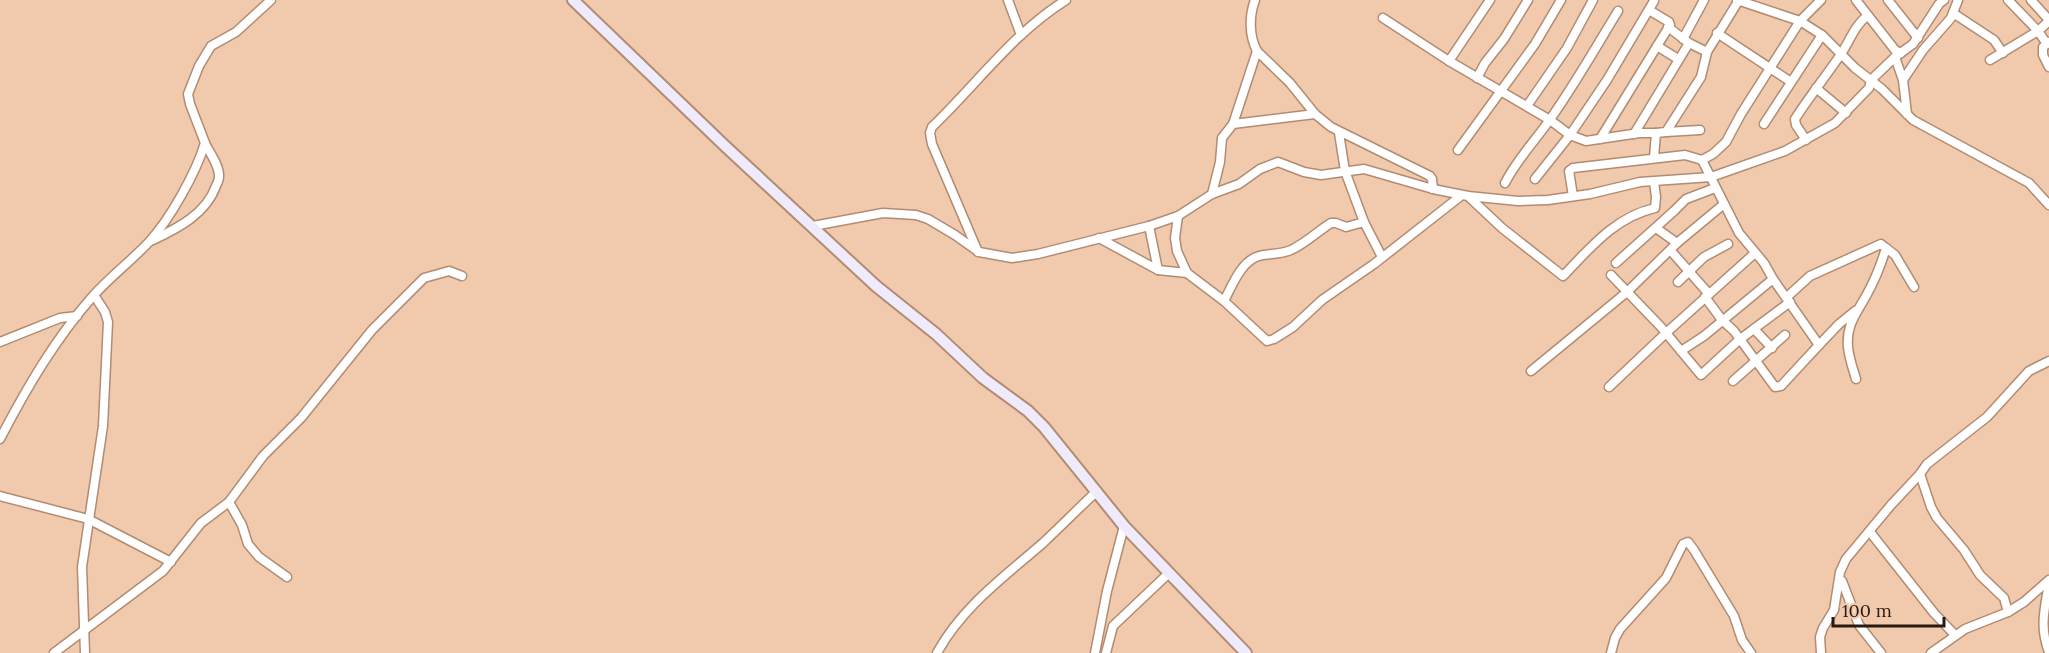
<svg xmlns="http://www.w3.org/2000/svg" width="2049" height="653" viewBox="0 0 2049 653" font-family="Lora,serif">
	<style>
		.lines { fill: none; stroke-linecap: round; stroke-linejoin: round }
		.street-casing { stroke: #b18c72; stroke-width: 11 }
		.secondary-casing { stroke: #b18c72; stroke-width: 14 }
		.street { stroke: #fff; stroke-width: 8 }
		.secondary { stroke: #efebfc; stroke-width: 10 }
	</style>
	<rect width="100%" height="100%" fill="#f1c9ad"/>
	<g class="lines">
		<defs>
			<g id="street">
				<path d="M1008,0L1021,35"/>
				<path d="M1737,0L1800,21L1822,35L1855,68L1882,89L1913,120L2029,183L2049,205"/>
				<path d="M1821,0L1800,21L1741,114L1726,142L1713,154L1702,160L1739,233L1764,263L1773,279L1819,345L1839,324L1855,311"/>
				<path d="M1856,0L1895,50L1901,53"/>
				<path d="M1888,0L1918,38"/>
				<path d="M2008,0L2038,31L2047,44"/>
				<path d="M2031,0L2049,20"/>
				<path d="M1953,13L1994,40L2003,53"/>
				<path d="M1383,18L1449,61L1550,120L1570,135L1586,141L1639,133H1656"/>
				<path d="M1668,27L1689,43L1707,52"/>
				<path d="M1717,33L1791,82"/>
				<path d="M1683,39L1704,0"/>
				<path d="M2049,42L2043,47V55L2049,67"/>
				<path d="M1657,46L1678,59"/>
				<path d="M1257,51L1290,83L1315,114L1331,127L1430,176L1432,179L1433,189"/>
				<path d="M1895,57L1903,80L1907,114"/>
				<path d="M1990,60L2038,31L2049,21"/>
				<path d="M1449,61L1490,0"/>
				<path d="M1477,78L1485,63L1504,39L1528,0"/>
				<path d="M1903,80L1923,50L1951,18L1958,0"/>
				<path d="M1816,88L1846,113"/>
				<path d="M1527,106L1567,48L1593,0"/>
				<path d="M1233,124L1315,114"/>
				<path d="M1764,124L1822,35"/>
				<path d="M1666,132L1700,130"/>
				<path d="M1339,133L1345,171L1364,222L1382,257"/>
				<path d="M1634,134L1689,43"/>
				<path d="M1600,139L1670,25L1669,22L1649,10"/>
				<path d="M1806,140L1796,125L1795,119C1809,97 1826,76 1841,54C1850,41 1854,26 1867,16"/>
				<path d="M1458,150L1535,44L1561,0"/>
				<path d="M1654,158L1656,133L1666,132L1701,77L1707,52L1739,0"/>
				<path d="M1535,179L1570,135L1607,80L1654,1"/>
				<path d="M1505,183C1517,159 1536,140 1551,118C1575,84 1596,47 1618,11"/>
				<path d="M1212,194L1220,162L1222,138L1233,124L1257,51C1249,36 1249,16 1255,0"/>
				<path d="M1468,196L1502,228L1563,276C1590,248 1615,217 1655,208L1656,197L1654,182"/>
				<path d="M1573,196L1569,171L1573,168L1685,155L1702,160"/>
				<path d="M1178,216L1175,238L1177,251L1187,273L1224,301L1267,341L1274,339L1293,327L1322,300L1374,264L1462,195"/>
				<path d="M813,226L883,213L916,215L928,219L955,235L979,252L1012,258L1038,254L1149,226L1178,216L1212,194L1239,184L1260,169L1278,162L1304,172L1321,175L1364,169L1433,189L1468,196L1518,201L1548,200L1590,194L1640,182L1711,177L1785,151L1835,123L1869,88L1871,80L1895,57L1913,44L1939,4L1944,0"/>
				<path d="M1149,226L1158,270"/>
				<path d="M1656,228L1677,243"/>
				<path d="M1099,238L1158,270L1187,273"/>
				<path d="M153,240C178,228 206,214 216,186C217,183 219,181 219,177C220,166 209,152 205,143"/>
				<path d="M1886,248L1895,255L1914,287"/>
				<path d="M1671,251L1709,294"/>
				<path d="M978,252L932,144L930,133L932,127C976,85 1013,33 1066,0"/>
				<path d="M1616,263L1674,211L1686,199L1715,188"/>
				<path d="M1611,275L1661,327L1701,375L1739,340L1790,302"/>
				<path d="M1678,282L1704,257L1728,244"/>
				<path d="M1705,297L1722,320L1734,331L1775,387L1781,386L1819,345"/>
				<path d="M1787,297L1810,276L1881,244L1886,248C1881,265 1875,280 1866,296C1856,314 1846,325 1848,347C1849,358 1853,369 1856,379"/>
				<path d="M1224,301C1232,286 1241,261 1259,256C1270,253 1279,255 1291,250C1306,243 1318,231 1331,223H1336L1346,227L1364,222"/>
				<path d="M1754,329L1772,348"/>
				<path d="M0,342L60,318L77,316"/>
				<path d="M1681,351L1704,336L1773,279"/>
				<path d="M1531,371L1627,292L1677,243L1724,204"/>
				<path d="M1733,381L1785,335"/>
				<path d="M1609,387L1666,333L1755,253"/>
				<path d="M0,439C26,389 55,339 93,296C110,277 131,261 149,242C170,219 196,173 205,143L190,104L188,94L199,66L211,46L236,32L271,0"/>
				<path d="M1920,474L1931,507L1937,518L1964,550L1980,575L2004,598L2008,612"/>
				<path d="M0,496L88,519L171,562"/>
				<path d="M1870,532L1934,613L1955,635"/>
				<path d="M287,577L259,557L248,544L242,525L229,502L263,456L301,418L372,330L424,278L449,271L462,276"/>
				<path d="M1842,581L1859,625L1881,653"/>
				<path d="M2049,582C2045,609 2039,626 2049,652"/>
				<path d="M54,653L163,571L201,523L229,502"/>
				<path d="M85,653L82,567L103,426L108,322L105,312L94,295"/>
				<path d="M937,653C962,607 1004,577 1043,543C1061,526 1079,508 1097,491"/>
				<path d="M1095,653L1107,591L1124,526"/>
				<path d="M1106,653L1113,626L1169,573"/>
				<path d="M1611,653L1615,638L1620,629L1666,578L1683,544L1688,542L1694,550L1734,616L1742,640L1751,653"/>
				<path d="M1821,653L1820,637L1823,628L1834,610L1840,572L1846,559L1891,505L1920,474L1927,464L1987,417L2029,371L2049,361"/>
				<path d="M1931,653L1965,629L2008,612L2024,602L2049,580"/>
			</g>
			<path id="secondary" d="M573,0L725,146L876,286L936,334L983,378L1028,411L1044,427L1124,526L1246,653"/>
		</defs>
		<use href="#street" class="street-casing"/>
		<use href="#secondary" class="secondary-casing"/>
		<use href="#street" class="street"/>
		<use href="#secondary" class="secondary"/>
	</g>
	<path d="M1833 617v9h111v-9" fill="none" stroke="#291b11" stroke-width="3"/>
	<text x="1842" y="617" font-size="18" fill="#291b11" stroke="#f1c9ad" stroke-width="4.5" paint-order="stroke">100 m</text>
</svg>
